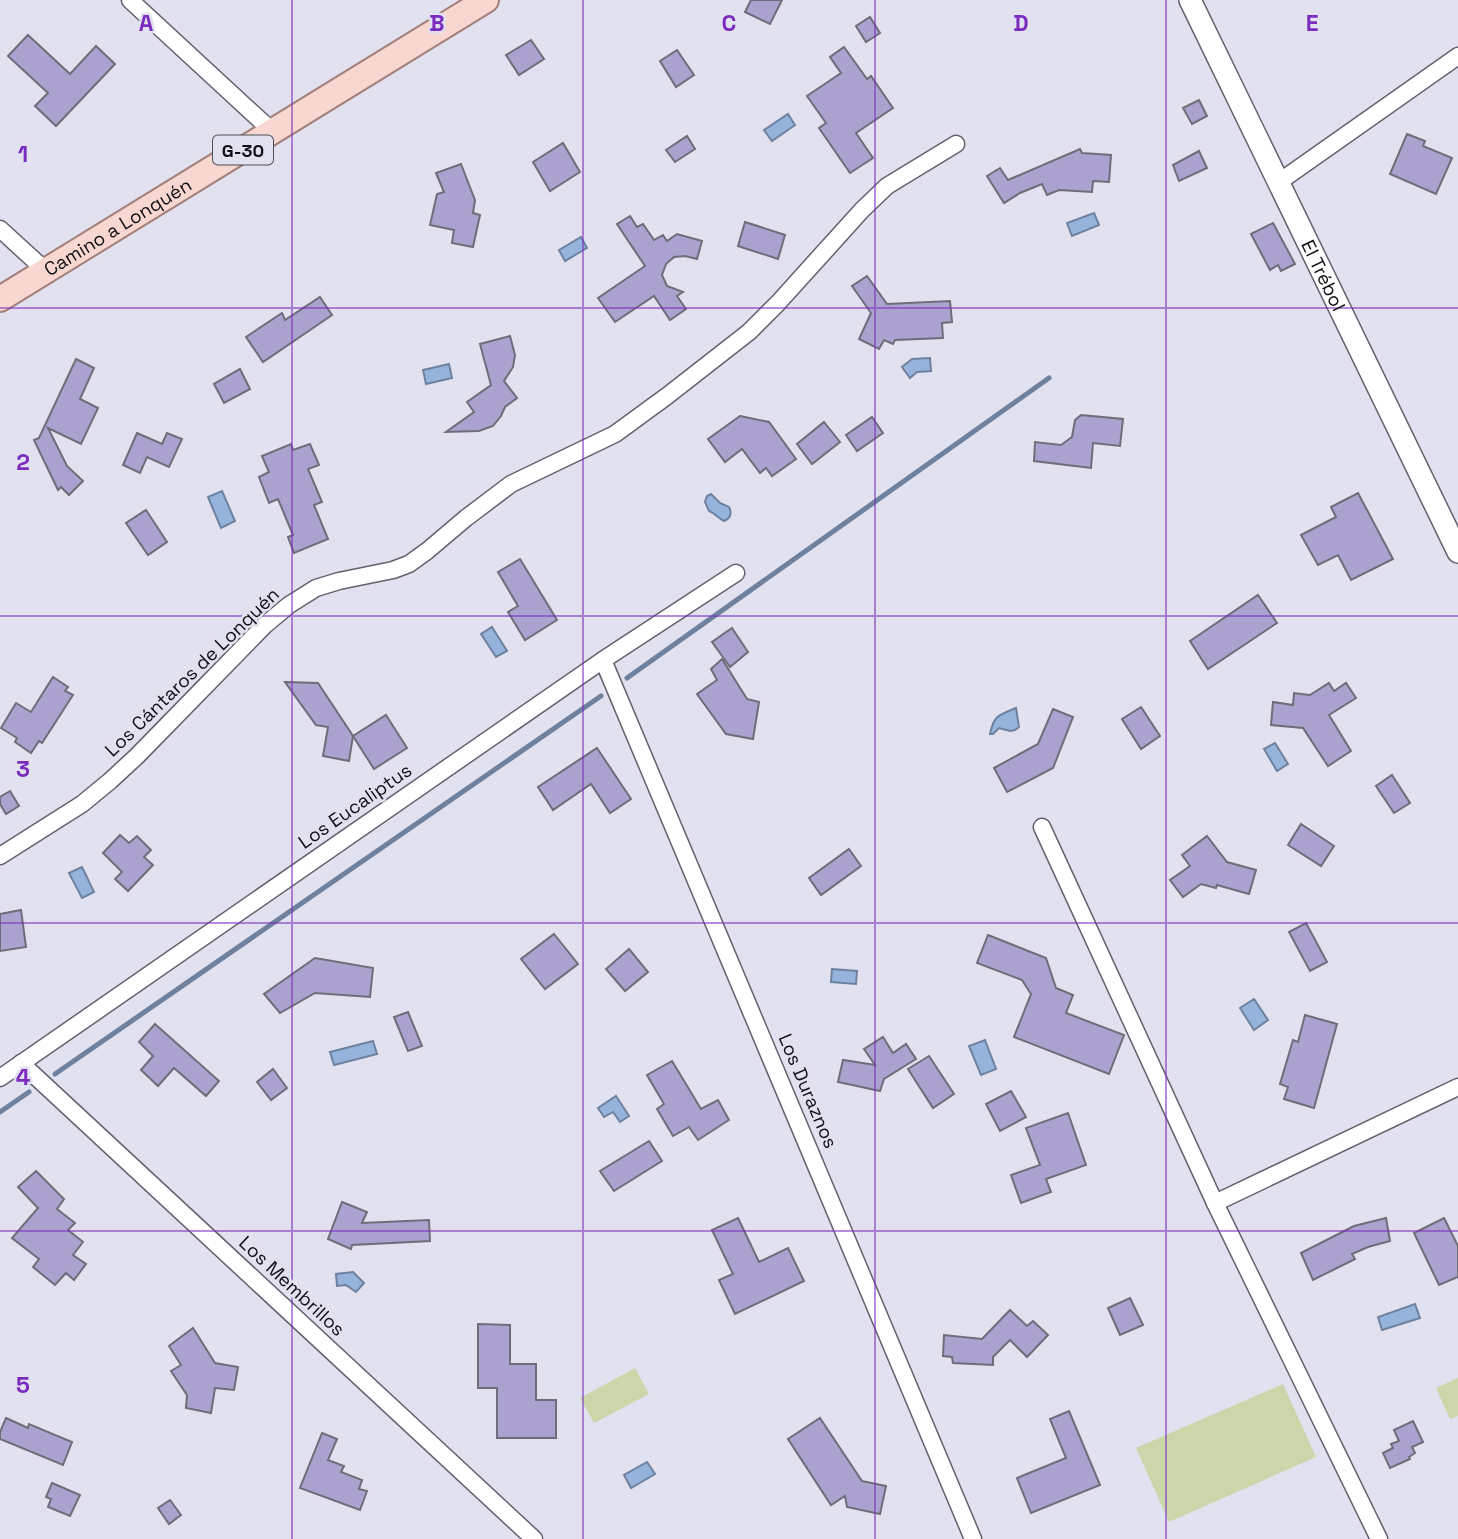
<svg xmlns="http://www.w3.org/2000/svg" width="1458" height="1539" viewBox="0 0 1458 1539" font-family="'Space Grotesk',sans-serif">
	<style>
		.green { fill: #cbd7aa }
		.water { fill: #96b4db; stroke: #6e82a0; stroke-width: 2 }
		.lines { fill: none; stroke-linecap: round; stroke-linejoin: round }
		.stream { stroke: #6e82a0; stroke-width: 5 }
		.building { fill: #aca2cf; stroke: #6f6d7a; stroke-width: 2 }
		.street-casing { stroke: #63616f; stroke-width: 19 }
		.secondary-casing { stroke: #63616f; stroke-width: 24 }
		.primary-casing { stroke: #a3807a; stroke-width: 28 }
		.street { stroke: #fff; stroke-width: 16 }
		.secondary { stroke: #fff; stroke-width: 21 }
		.primary { stroke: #f7d7d0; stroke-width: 24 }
		.grid { fill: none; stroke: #7b2cbf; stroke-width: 2; stroke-opacity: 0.55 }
		.labels { text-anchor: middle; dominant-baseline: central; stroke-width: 5; stroke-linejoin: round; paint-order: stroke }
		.shield { fill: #e2e1f0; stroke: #4f4e57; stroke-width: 2 }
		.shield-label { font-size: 18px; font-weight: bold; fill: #100f15 }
		.street-label { font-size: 19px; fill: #100f15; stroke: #e2e1f0 }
		.grid-label { font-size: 23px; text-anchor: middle; font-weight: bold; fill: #7b2cbf; stroke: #e2e1f0; stroke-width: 5; stroke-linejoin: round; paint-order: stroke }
	</style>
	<rect width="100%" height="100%" fill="#e2e1f0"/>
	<g class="green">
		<path d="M635,1368L649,1394L594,1423L580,1398Z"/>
		<path d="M1458,1378V1416L1450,1419L1436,1388Z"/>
		<path d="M1283,1384L1316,1457L1169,1522L1136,1448Z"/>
	</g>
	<g class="water">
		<path d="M788,114L795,125L772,141L764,130Z"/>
		<path d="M1094,213L1099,225L1072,236L1067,223Z"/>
		<path d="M581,237L587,248L565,261L559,250Z"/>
		<path d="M930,358L931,371L917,372L910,378L902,367L912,359Z"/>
		<path d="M449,364L452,378L426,384L423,370Z"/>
		<path d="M222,491L235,521L221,528L208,497Z"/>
		<path d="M711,494L720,503L729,507C732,513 731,518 724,521C718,518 715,513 709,511L705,502L707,496Z"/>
		<path d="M492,627L507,651L496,657L481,634Z"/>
		<path d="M1016,708L1019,727L1015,730L1010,731L999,728L993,734H990C994,715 999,715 1016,708Z"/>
		<path d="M1275,743L1288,764L1277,771L1264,749Z"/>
		<path d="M82,867L94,892L82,898L69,873Z"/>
		<path d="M832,969L857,971L856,984L831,982Z"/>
		<path d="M1254,999L1268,1020L1254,1030L1240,1008Z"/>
		<path d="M985,1040L996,1069L981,1075L969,1046Z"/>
		<path d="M373,1041L377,1054L334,1065L330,1052Z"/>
		<path d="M616,1096L629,1116L620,1122L613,1112L604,1117L598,1108Z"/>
		<path d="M353,1272L364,1283L356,1292L346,1285L337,1286L336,1274Z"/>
		<path d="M1415,1304L1420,1318L1382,1330L1378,1317Z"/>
		<path d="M647,1462L655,1474L631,1488L624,1475Z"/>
	</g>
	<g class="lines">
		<g class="stream">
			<path d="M627,678L1049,378"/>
			<path d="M55,1074L601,696"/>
			<path d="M0,1112L29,1092"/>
		</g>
	</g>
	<g class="building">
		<path d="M751,0H782L770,24L745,12Z"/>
		<path d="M870,17L880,33L866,42L856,26Z"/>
		<path d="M28,35L70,74L96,46L115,64L56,126L35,106L48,93L8,56Z"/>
		<path d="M531,40L544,59L519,75L506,55Z"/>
		<path d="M844,47L867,79L871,76L893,108L856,133L873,158L850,173L819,128L826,123L807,96L841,73L830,57Z"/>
		<path d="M677,50L694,75L676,87L660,61Z"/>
		<path d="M1199,100L1207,116L1192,124L1183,108Z"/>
		<path d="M1407,134L1425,141L1423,146L1452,158L1436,194L1390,174Z"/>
		<path d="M687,136L695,149L675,162L666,150Z"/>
		<path d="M563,143L580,172L550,191L533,162Z"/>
		<path d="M1080,149L1082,153L1111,155L1109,182L1093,181L1092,192L1059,190L1047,195L1042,184L1020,193L1004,203L987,176L1000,168L1008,180Z"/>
		<path d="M1199,151L1207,168L1179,181L1173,165Z"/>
		<path d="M461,164L475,200L473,213L480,215L473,247L452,243L454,230L430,225L437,194L444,192L436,173Z"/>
		<path d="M630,216L637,227L643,224L654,240L663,235L667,241L677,234L702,241L697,259L685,256L674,257L666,264L662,275L667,286L683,292L677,296L686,309L670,320L654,296L615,322L598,298L645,266L617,224Z"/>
		<path d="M745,222L785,235L778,259L738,246Z"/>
		<path d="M1273,223L1295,264L1281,271L1278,265L1270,270L1251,234Z"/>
		<path d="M867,276L887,304L950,301L952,322L942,323L943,338L895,340L893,344L884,340L879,349L859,339L871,313L852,286Z"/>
		<path d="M320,297L332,315L263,362L246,337L282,313L285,320Z"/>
		<path d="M510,336L515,355L513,367L504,381L517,398L505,407L501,416L493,426L479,431L446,432L474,412L467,402L491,385L480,344Z"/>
		<path d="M76,359L94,368L80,399L98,408L81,444L48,428L67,466L83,481L69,495L61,487L58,490L34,440L39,438Z"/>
		<path d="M240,369L250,389L224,403L214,384Z"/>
		<path d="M1081,415L1123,419L1120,446L1093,443L1091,468L1034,461L1035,442L1061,445L1072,437L1075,420Z"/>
		<path d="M740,416L769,422L796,459L772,476L766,468L760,473L742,449L725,462L708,439Z"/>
		<path d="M872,417L883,433L857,451L846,435Z"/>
		<path d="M824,422L840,442L812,464L797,444Z"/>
		<path d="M137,433L162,444L167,433L182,439L169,467L147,457L140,473L123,465Z"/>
		<path d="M291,444L293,450L310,444L319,465L308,469L322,502L314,505L328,539L294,553L288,537L293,535L278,499L269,503L259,477L269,472L262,456Z"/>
		<path d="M1358,493L1393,559L1351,580L1338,555L1318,565L1301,535L1336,517L1331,507Z"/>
		<path d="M146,510L167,542L148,555L126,523Z"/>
		<path d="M520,559L557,620L525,640L508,612L518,606L498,572Z"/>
		<path d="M1258,595L1277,623L1208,669L1190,641Z"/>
		<path d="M732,628L748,652L730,667L712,642Z"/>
		<path d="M722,659L747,699L759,702L753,739L726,734L697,694L717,680L711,669Z"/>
		<path d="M53,677L68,687L65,691L73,695L42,743L39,741L31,753L15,742L17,738L1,728L16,703L31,712Z"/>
		<path d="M285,682L318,683L353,736L349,761L323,756L328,727L316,725Z"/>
		<path d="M1329,683L1334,691L1346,683L1356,698L1329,715L1351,751L1328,766L1303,728L1271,725L1273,702L1293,705L1294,693L1310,695Z"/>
		<path d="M1141,707L1160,736L1141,749L1122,719Z"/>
		<path d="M1053,709L1073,717L1053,768L1007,792L994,768L1038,744Z"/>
		<path d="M386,715L407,748L374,769L353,736Z"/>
		<path d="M597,748L631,799L610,813L591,784L553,810L538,787Z"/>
		<path d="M1392,775L1410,803L1394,813L1376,786Z"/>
		<path d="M10,791L19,806L6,814L0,804V797Z"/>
		<path d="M1301,824L1334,846L1321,866L1288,845Z"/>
		<path d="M120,835L129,843L137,836L151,850L144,857L153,865L128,891L115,879L122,872L103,853Z"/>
		<path d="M1207,836L1227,862L1256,870L1249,894L1217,885L1216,888L1201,884L1183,897L1170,880L1190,866L1182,855Z"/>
		<path d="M849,849L861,866L821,895L809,878Z"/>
		<path d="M21,910L26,947L0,951V914Z"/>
		<path d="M1306,923L1327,962L1310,971L1289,932Z"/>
		<path d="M554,934L578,964L545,989L521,959Z"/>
		<path d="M988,935L1046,958L1056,988L1073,995L1066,1013L1124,1035L1109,1074L1014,1037L1031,994L1022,980L977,963Z"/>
		<path d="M629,949L648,972L625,991L606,969Z"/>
		<path d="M315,958L373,968L370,997L315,993L280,1013L264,994Z"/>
		<path d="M408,1012L422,1046L408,1051L394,1017Z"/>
		<path d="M1305,1015L1337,1024L1314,1108L1284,1099L1288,1087L1280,1084L1293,1040L1298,1042Z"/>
		<path d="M155,1024L219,1081L206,1096L174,1068L158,1086L141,1070L153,1056L139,1042Z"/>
		<path d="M883,1037L893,1053L906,1044L916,1059L884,1079L880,1091L838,1082L843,1060L875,1065L864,1049Z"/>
		<path d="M929,1056L954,1094L933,1108L908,1069Z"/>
		<path d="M672,1061L701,1109L718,1100L729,1120L698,1140L689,1127L673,1136L657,1109L664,1104L647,1075Z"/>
		<path d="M273,1069L287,1088L271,1100L257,1082Z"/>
		<path d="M1011,1091L1026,1117L1000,1131L986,1104Z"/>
		<path d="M1068,1113L1086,1165L1046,1179L1051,1192L1021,1203L1011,1175L1040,1165L1026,1128Z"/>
		<path d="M649,1141L662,1161L614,1191L600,1171Z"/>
		<path d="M36,1171L64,1199L57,1209L75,1223L68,1230L83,1242L73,1255L86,1264L74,1280L66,1273L55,1285L33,1267L39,1259L12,1238L38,1208L18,1187Z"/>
		<path d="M342,1202L367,1212L362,1223L429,1220L430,1241L352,1245L351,1249L328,1239Z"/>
		<path d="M738,1218L759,1262L788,1248L804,1281L735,1314L719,1280L733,1274L712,1230Z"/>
		<path d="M1386,1218L1390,1241L1368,1247L1352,1254L1355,1259L1313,1280L1301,1253L1354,1226Z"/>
		<path d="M1444,1218L1458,1246V1277L1439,1285L1414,1233Z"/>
		<path d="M1130,1298L1143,1325L1120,1335L1108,1308Z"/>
		<path d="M1010,1310L1027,1326L1033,1321L1048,1335L1027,1357L1010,1340L993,1357V1365L953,1363L952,1357L943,1356L944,1335L982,1339Z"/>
		<path d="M478,1324L510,1325V1364H536V1400H556V1438H497V1388H478Z"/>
		<path d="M193,1328L215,1363L238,1367L234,1390L215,1388L211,1413L186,1408L187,1395L171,1371L181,1365L169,1346Z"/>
		<path d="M1069,1411L1100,1485L1031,1513L1017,1478L1066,1458L1050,1419Z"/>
		<path d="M6,1418L28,1428L29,1424L72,1442L63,1465L0,1439V1432Z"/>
		<path d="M820,1418L862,1481L886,1486L880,1514L847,1507L845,1496L831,1505L788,1439Z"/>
		<path d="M1413,1421L1423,1442L1412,1447L1415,1453L1409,1457L1410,1459L1390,1468L1383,1453L1393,1448L1391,1444L1399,1441L1394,1430Z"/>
		<path d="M322,1433L337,1439L328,1460L344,1466L341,1472L362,1480L359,1489L367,1491L360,1510L300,1488Z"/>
		<path d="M52,1483L80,1495L70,1516L48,1507L51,1499L46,1497Z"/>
		<path d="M170,1500L181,1515L169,1524L158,1508Z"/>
	</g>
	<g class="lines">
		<defs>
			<g id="street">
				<path d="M130,0L273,132"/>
				<path d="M1279,182L1458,56"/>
				<path d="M0,229L46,271"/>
				<path d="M603,660L973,1539"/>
				<path d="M1042,827L1215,1203L1379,1539"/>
				<path d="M0,856L82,804L110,781L137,756L265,625L289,605L316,588L339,581L393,570L409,564L427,551L466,518L511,484L615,434L667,396L749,332L778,303L862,210L887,186L956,144"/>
				<path d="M21,1063L534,1539"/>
				<path d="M0,1078L603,660L736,573"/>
				<path d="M1215,1203L1458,1087"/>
			</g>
			<g id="secondary">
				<path id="s1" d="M1190,0L1458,552"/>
			</g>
			<g id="primary">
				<path id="s2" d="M0,299L486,0"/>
			</g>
		</defs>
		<use href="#street" class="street-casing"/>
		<use href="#secondary" class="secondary-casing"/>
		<use href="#primary" class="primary-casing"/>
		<use href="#street" class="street"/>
		<use href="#secondary" class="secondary"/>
		<use href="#primary" class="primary"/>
	</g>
	<path class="grid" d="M292,0V1539M583,0V1539M875,0V1539M1166,0V1539M0,308H1458M0,616H1458M0,923H1458M0,1231H1458"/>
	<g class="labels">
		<rect class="shield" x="213" y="135.5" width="60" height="29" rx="5"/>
		<g class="shield-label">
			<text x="243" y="150">G-30</text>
		</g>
		<g class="street-label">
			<text stroke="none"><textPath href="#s2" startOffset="138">Camino a Lonquén</textPath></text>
			<text stroke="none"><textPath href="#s1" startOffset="306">El Trébol</textPath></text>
			<text transform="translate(192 672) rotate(-44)">Los Cántaros de Lonquén</text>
			<text transform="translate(355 806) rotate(-35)">Los Eucaliptus</text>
			<text transform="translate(808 1091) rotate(67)">Los Duraznos</text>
			<text transform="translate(292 1286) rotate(43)">Los Membrillos</text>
		</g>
	</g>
	<g class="grid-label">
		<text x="146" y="31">A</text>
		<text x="437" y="31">B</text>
		<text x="729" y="31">C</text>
		<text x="1021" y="31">D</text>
		<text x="1312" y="31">E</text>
		<text x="23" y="162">1</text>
		<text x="23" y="470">2</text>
		<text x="23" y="777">3</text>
		<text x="23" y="1085">4</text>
		<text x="23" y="1393">5</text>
	</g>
</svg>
